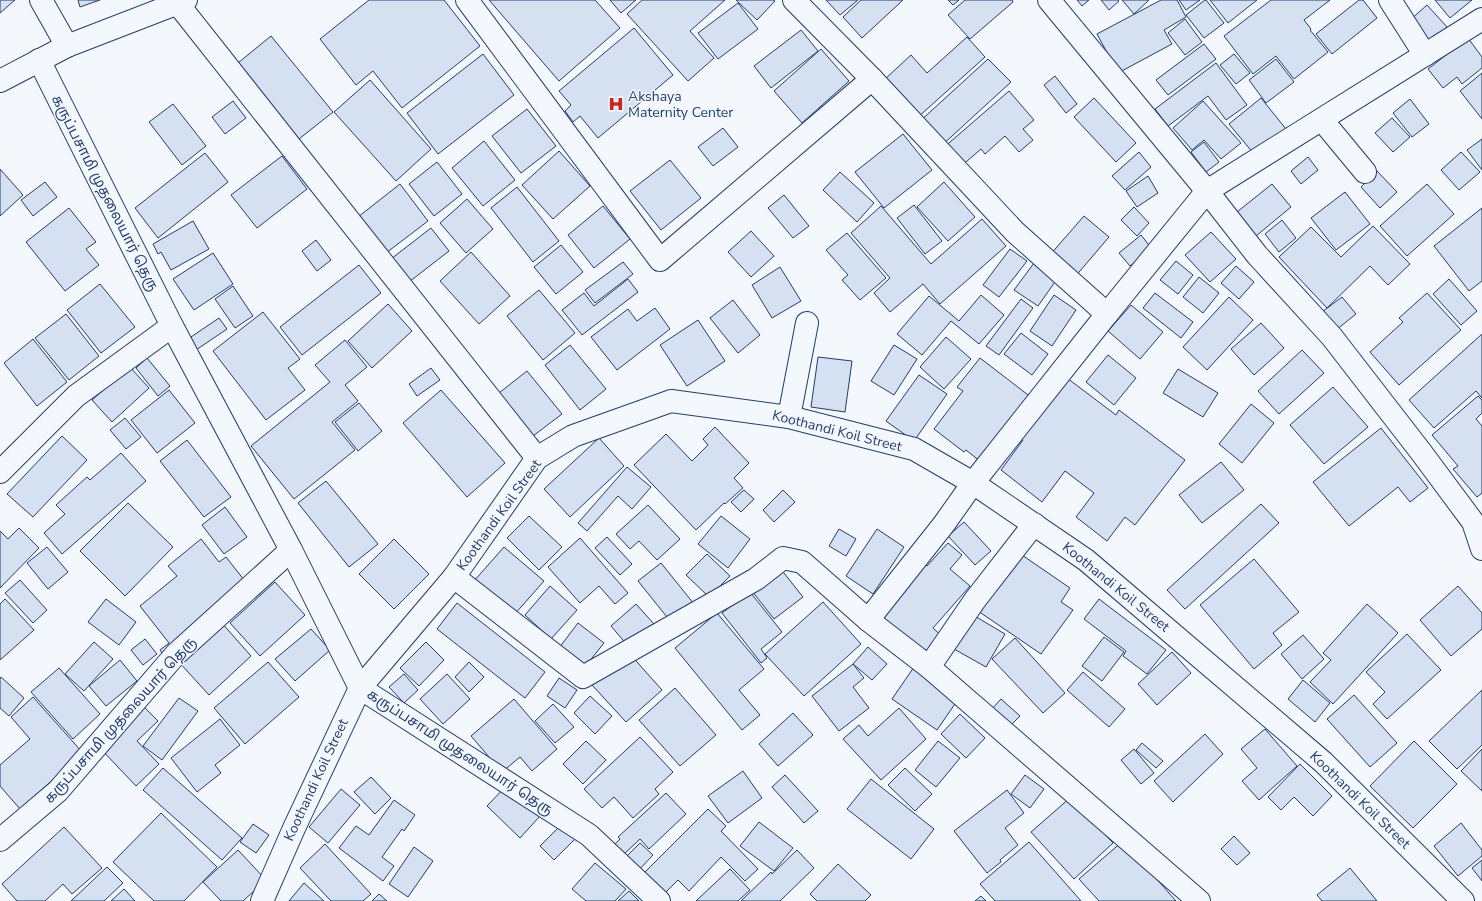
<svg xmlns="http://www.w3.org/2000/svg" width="1482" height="901" viewBox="0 0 1482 901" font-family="'Nunito Sans','Noto Sans Tamil',sans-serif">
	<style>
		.building { fill: #d5e0f0; stroke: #1d3f73 }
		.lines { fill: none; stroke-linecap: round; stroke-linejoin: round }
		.minor-casing { stroke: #1d3f73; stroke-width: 24 }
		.secondary-casing { stroke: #1d3f73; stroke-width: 24 }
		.minor { stroke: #f4f7fb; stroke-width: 22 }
		.secondary { stroke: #f4f7fb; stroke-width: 22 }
		.labels { text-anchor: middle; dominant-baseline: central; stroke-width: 3; stroke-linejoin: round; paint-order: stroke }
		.poi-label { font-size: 14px; fill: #1d3f73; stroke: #f4f7fb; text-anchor: start }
		.street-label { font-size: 14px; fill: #1d3f73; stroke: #f4f7fb }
	</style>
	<rect width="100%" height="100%" fill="#f4f7fb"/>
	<g class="building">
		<path d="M0,0H15L0,13Z"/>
		<path d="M78,0H100L80,7Z"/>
		<path d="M369,0H444L480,46L402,108L373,71L356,85L320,39Z"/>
		<path d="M489,0H595L620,28L559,81Z"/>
		<path d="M610,0H636L621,13Z"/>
		<path d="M642,0H725L690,31L714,58L688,81L627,14Z"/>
		<path d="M736,0H773L775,1L757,20Z"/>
		<path d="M826,0H858L840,15Z"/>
		<path d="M861,0H903L862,38L843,17Z"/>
		<path d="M948,0H959L953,5Z"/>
		<path d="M965,0H1012L1013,2L970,39L948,15Z"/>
		<path d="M1077,0H1089L1082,6Z"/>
		<path d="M1101,0H1118L1119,1L1109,10Z"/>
		<path d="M1122,0H1149L1134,14Z"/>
		<path d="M1161,0H1177L1186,17L1164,30L1172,44L1118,73L1097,34Z"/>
		<path d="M1179,0H1200L1186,10Z"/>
		<path d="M1205,0H1206L1224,23L1204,38L1186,15Z"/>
		<path d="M1210,0H1257L1228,23Z"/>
		<path d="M1271,0H1330L1304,20L1311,29L1310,30L1328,52L1294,79L1276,56L1253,74L1224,36Z"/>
		<path d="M1359,0H1363L1377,18L1332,54L1316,34Z"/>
		<path d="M1435,0H1472L1450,18Z"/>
		<path d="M738,3L758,29L718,59L698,33Z"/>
		<path d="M1427,5L1447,27L1430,43L1409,21Z"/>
		<path d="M1185,19L1202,42L1185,55L1168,33Z"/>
		<path d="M634,28L673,75L598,138L580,116L573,122L565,111L571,105L559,91Z"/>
		<path d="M801,30L818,51L771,88L754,66Z"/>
		<path d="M271,36L333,112L299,139L238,63Z"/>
		<path d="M967,37L985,57L917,118L883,81L911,55L927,73Z"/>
		<path d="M1468,38L1482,57V68L1462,84L1457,77L1443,88L1428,69Z"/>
		<path d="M1204,44L1216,59L1168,95L1156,80Z"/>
		<path d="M821,49L849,81L802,123L774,91Z"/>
		<path d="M483,54L514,95L438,154L407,113Z"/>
		<path d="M1234,54L1250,73L1236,84L1220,65Z"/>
		<path d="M988,59L1011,82L940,147L918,123Z"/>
		<path d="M1276,59L1294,82L1266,103L1249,80Z"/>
		<path d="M1216,63L1247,105L1226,120L1208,96L1168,126L1155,109Z"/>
		<path d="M1482,73V119L1460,91Z"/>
		<path d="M1055,76L1077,104L1066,113L1044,85Z"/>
		<path d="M370,80L431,149L396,181L334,112Z"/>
		<path d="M1009,91L1034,120L1023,129L1033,140L1019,152L1005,136L985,154L981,149L959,168L942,149Z"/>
		<path d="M1094,98L1136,143L1116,162L1074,117Z"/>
		<path d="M1261,98L1286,129L1254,154L1229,124Z"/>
		<path d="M1410,99L1429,124L1412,137L1393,113Z"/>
		<path d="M233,101L246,118L225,134L212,117Z"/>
		<path d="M1203,101L1241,143L1221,159L1204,140L1192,150L1173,128Z"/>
		<path d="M173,104L206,146L182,165L149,122Z"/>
		<path d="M527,109L556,146L521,173L492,136Z"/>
		<path d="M1392,118L1410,137L1393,152L1375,133Z"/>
		<path d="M723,128L738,147L713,166L698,147Z"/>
		<path d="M903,134L932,170L884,208L855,172Z"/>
		<path d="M1482,139V170L1467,150Z"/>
		<path d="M484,141L515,180L483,206L452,168Z"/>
		<path d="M1204,142L1219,162L1206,172L1191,152Z"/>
		<path d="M559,151L590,186L553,219L522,185Z"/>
		<path d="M1139,152L1151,167L1125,190L1112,176Z"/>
		<path d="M1461,152L1480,172L1459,190L1441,170Z"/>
		<path d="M205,153L228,182L158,238L135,208Z"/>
		<path d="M282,156L307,189L257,228L231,195Z"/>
		<path d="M1308,157L1318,170L1301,184L1291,171Z"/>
		<path d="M670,160L701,198L661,230L630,191Z"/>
		<path d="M437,162L462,194L434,216L409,184Z"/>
		<path d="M0,169L23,195L0,216Z"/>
		<path d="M1377,171L1397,192L1380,208L1361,187Z"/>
		<path d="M840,172L874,203L857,222L823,190Z"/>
		<path d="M1148,176L1158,193L1137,207L1126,191Z"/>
		<path d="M45,182L57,197L33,216L21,200Z"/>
		<path d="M944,182L975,217L948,241L917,207Z"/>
		<path d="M400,184L428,221L386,253L358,217Z"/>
		<path d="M1272,184L1291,207L1256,236L1237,212Z"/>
		<path d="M1427,184L1454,214L1407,256L1380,226Z"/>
		<path d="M517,187L559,241L533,262L491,208Z"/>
		<path d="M1345,192L1370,224L1336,250L1311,218Z"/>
		<path d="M784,195L809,226L793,238L768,208Z"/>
		<path d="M467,199L493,229L466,253L440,223Z"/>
		<path d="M914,205L942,241L925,254L897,218Z"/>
		<path d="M603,206L630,239L594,268L568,235Z"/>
		<path d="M881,206L931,264L982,219L1006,246L940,304L923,284L890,312L874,293L890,278L851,233Z"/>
		<path d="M1134,207L1149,223L1137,236L1121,220Z"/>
		<path d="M69,208L96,242L86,249L99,265L65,291L26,242Z"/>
		<path d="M1482,208V281L1469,291L1434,246Z"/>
		<path d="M1084,216L1109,237L1074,278L1049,256Z"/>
		<path d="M1282,220L1296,238L1279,252L1265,234Z"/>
		<path d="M193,221L209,249L171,270L161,252L158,254L153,244Z"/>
		<path d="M1373,226L1410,264L1388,285L1370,266L1327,308L1279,257L1311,227L1341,257Z"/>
		<path d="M431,228L449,251L409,282L391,259Z"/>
		<path d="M751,231L774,256L751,277L728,252Z"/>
		<path d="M1211,232L1236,259L1210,282L1185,255Z"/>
		<path d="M847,233L886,278L860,300L842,280L848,275L826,250Z"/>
		<path d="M1141,235L1152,249L1130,266L1119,253Z"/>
		<path d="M316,240L331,260L317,271L302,251Z"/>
		<path d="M561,245L583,272L556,294L534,267Z"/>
		<path d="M1010,249L1027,261L999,297L983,285Z"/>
		<path d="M471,252L510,296L479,324L440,281Z"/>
		<path d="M213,253L233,284L194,310L173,279Z"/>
		<path d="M1176,261L1193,275L1178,294L1160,280Z"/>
		<path d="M623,262L633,274L595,303L585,290Z"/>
		<path d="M1034,263L1057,279L1038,306L1014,290Z"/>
		<path d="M359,265L381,293L302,355L280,327Z"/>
		<path d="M1236,266L1254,282L1239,299L1221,283Z"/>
		<path d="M780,267L801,301L772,318L752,285Z"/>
		<path d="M1199,277L1219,293L1203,313L1183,297Z"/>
		<path d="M628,279L638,292L582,335L562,310L584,293L594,306Z"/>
		<path d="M1449,279L1477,311L1461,325L1433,294Z"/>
		<path d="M100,284L135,327L101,353L67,310Z"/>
		<path d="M233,286L253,316L235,328L215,299Z"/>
		<path d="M539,290L575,333L543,360L507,316Z"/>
		<path d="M1155,293L1193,322L1181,338L1143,308Z"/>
		<path d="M1427,293L1461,330L1399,385L1370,352L1403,322L1399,318Z"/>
		<path d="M981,295L1004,315L979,344L951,321L922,355L897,334L929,296L959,321Z"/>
		<path d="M1054,295L1076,310L1052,346L1030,331Z"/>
		<path d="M1229,297L1253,320L1207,370L1183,347Z"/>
		<path d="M1342,297L1356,314L1336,330L1322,312Z"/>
		<path d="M1021,299L1033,308L999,355L986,346Z"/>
		<path d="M733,300L760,335L738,353L710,318Z"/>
		<path d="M388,304L412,331L372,368L348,341Z"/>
		<path d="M1131,305L1163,332L1140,359L1108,331Z"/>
		<path d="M655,308L670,329L617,370L591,337L628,309L637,321Z"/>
		<path d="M263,312L300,359L288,368L305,390L266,420L213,351Z"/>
		<path d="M66,314L99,356L69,380L35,338Z"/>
		<path d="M219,318L227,329L196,350L188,339Z"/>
		<path d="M698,320L725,361L687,386L660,345Z"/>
		<path d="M1261,323L1284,348L1254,375L1231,349Z"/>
		<path d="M1021,333L1048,354L1032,375L1004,354Z"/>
		<path d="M1482,334V398L1476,391L1434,428L1409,400Z"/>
		<path d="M946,337L971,359L944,389L920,367Z"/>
		<path d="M33,339L67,382L37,406L4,363Z"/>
		<path d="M345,340L367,367L345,385L358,401L332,422L355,450L294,499L251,446L330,382L315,365Z"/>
		<path d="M570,345L606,389L580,410L545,365Z"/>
		<path d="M894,345L917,359L894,395L871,381Z"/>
		<path d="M1302,350L1324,373L1279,414L1258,391Z"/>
		<path d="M1108,355L1136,378L1114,405L1086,382Z"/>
		<path d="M818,357L852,361L845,412L811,407Z"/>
		<path d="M147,358L170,386L158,396L136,368Z"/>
		<path d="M980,358L1036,401L986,466L966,450L964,452L934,429L963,391L957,387Z"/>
		<path d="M130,367L149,388L112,422L92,400Z"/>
		<path d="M431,368L440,380L417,396L409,384Z"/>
		<path d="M1178,369L1218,393L1203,417L1163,393Z"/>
		<path d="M527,371L562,414L533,436L499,393Z"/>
		<path d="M919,375L947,394L914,441L886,421Z"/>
		<path d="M1067,378L1116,415L1119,410L1185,460L1135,525L1125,517L1107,541L1076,517L1094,493L1065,471L1042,502L1001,470L1023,440L1021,438Z"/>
		<path d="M1333,387L1368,427L1324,464L1290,425Z"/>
		<path d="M169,390L195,423L157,453L131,420Z"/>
		<path d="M441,390L505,463L467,497L403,423Z"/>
		<path d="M1478,396L1482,400V413L1476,419L1482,426V493L1477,497L1453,469L1458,466L1432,435Z"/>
		<path d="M359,403L382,431L358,451L335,422Z"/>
		<path d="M1251,404L1274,423L1242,463L1219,444Z"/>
		<path d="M125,418L141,437L126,449L110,430Z"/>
		<path d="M715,427L749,463L734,478L743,488L725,504L724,503L696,530L634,465L666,434L692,461L708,445L703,439Z"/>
		<path d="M1381,428L1428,488L1410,502L1398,487L1349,526L1313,482Z"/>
		<path d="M62,436L87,460L33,517L7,494Z"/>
		<path d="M599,438L624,466L570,517L544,489Z"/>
		<path d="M187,440L231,497L204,517L160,461Z"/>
		<path d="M121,453L146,481L62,554L44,533L65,514L56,505L87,477L90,480Z"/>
		<path d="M1221,462L1244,490L1202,523L1179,495Z"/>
		<path d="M627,467L651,487L632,509L618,496L587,531L578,523Z"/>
		<path d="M326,481L378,544L349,567L298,503Z"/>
		<path d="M744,490L754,499L741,512L731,502Z"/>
		<path d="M783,490L795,502L774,522L763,510Z"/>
		<path d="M128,503L173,547L125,596L80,551Z"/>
		<path d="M1261,504L1279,523L1185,609L1167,590Z"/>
		<path d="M648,505L680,539L657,560L639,541L630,549L616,534Z"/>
		<path d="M225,507L247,537L224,554L202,525Z"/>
		<path d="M529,516L562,547L539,570L507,538Z"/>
		<path d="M721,516L750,539L728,568L698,544Z"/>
		<path d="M964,522L991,551L975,565L948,536Z"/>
		<path d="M19,528L39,548L0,588V531L8,539Z"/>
		<path d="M839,529L856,539L846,556L829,546Z"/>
		<path d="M877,529L904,547L873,594L846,576Z"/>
		<path d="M607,537L632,564L620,575L595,548Z"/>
		<path d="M580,538L628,593L615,604L599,586L580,603L548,567Z"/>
		<path d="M201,539L219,562L226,557L248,585L162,653L160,650L169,643L140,606L177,576L168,566Z"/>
		<path d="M394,539L429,574L394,609L359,574Z"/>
		<path d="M948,543L962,555L950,569L970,586L933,628L944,638L927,659L878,615L923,563L927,566Z"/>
		<path d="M47,547L68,572L48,589L27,563Z"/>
		<path d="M504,547L544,581L514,615L474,581Z"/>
		<path d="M1019,553L1070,588L1061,602L1073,610L1041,654L978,611Z"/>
		<path d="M707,554L730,576L709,597L686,575Z"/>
		<path d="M1254,559L1299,612L1273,633L1282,645L1254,669L1200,605Z"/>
		<path d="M661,563L694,604L671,622L638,581Z"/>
		<path d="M780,568L803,597L774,619L752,591Z"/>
		<path d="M20,580L47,610L33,623L5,593Z"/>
		<path d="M275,582L305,615L260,656L230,623Z"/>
		<path d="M550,586L577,610L551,639L525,615Z"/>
		<path d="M1458,586L1482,613V629L1451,656L1420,620Z"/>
		<path d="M750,592L782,632L761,649L767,658L761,663L722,613Z"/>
		<path d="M5,599L34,630L0,660V604Z"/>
		<path d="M106,599L136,622L119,645L88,622Z"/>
		<path d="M1099,599L1166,650L1147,674L1123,656L1126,651L1084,619Z"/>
		<path d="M823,602L861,644L804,696L765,654Z"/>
		<path d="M457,603L545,672L525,698L437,629Z"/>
		<path d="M636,604L654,624L628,646L611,626Z"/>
		<path d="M1367,604L1398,633L1333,704L1310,682L1331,660L1323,653Z"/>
		<path d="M717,613L764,669L739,690L760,715L742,730L675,648Z"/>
		<path d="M973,615L1005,634L986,667L954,649Z"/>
		<path d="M221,622L251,656L209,695L178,661Z"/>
		<path d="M578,623L604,643L584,668L559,648Z"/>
		<path d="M311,629L330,650L295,681L275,659Z"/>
		<path d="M1407,634L1441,670L1387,719L1373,704L1385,692L1366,672Z"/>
		<path d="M1303,635L1324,659L1302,679L1281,654Z"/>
		<path d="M1104,637L1124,652L1102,681L1082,666Z"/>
		<path d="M1015,638L1065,693L1043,713L992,659Z"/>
		<path d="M145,639L157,654L143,665L131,650Z"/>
		<path d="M94,642L113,659L84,691L65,674Z"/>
		<path d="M426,642L444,660L419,686L400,668Z"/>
		<path d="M868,647L887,664L872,680L853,664Z"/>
		<path d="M1172,652L1191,673L1157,705L1138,684Z"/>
		<path d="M629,653L662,690L626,722L592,685Z"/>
		<path d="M120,660L137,681L106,706L89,686Z"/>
		<path d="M268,662L299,697L245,744L214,708Z"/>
		<path d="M469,662L484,677L469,692L455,677Z"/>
		<path d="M853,664L864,678L853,687L869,708L839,731L812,696Z"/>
		<path d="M914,667L959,698L937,730L892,699Z"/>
		<path d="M59,668L100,714L73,739L31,692Z"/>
		<path d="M1083,672L1125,709L1109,727L1067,690Z"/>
		<path d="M404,674L418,690L404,703L389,687Z"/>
		<path d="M447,674L470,699L443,724L420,699Z"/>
		<path d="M1,677L24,698L9,716L0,708V679Z"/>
		<path d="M559,678L577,690L565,708L547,696Z"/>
		<path d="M1303,680L1330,703L1315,722L1288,699Z"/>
		<path d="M675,688L716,735L680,766L639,720Z"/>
		<path d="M1482,690V745L1457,769L1429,741Z"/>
		<path d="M1354,695L1397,743L1370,767L1327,719Z"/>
		<path d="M590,696L612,716L595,734L574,713Z"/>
		<path d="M33,697L83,753L20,809L0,786V765L30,739L11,717Z"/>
		<path d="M179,698L198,711L162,760L143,746Z"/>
		<path d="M514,699L557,749L532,771L520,757L502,772L471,736Z"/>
		<path d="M1001,699L1020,716L1008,728L990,711Z"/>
		<path d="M553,704L574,727L555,743L535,721Z"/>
		<path d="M143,706L158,721L137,741L159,764L136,786L99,747Z"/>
		<path d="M899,708L926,739L881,780L843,739L859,725L868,736Z"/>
		<path d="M793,713L813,735L778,766L759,744Z"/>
		<path d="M960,714L985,738L966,758L941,734Z"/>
		<path d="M220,719L240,745L215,765L221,773L197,792L171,758Z"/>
		<path d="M1265,729L1297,766L1259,800L1242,781L1257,768L1241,749Z"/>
		<path d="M1205,734L1223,754L1173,802L1154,781Z"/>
		<path d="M640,737L673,772L655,789L659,794L633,818L614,797L602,808L584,789Z"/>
		<path d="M586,741L606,760L583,784L563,764Z"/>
		<path d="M938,741L960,758L936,787L915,770Z"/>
		<path d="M1414,741L1457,784L1413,828L1370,786Z"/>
		<path d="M1142,743L1163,761L1156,768L1136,750Z"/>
		<path d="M1134,749L1154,773L1141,784L1121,760Z"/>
		<path d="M1482,749V791L1461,771Z"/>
		<path d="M1300,764L1332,796L1313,816L1294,797L1281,810L1268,797Z"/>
		<path d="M163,768L242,838L222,860L143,790Z"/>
		<path d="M905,768L932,794L915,811L888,785Z"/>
		<path d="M743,771L762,798L728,823L708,796Z"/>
		<path d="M785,775L818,811L804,823L772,787Z"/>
		<path d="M1025,775L1044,789L1030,808L1011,794Z"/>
		<path d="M371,777L391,798L375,814L354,792Z"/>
		<path d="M871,779L934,829L911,859L847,809Z"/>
		<path d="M507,785L540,816L520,838L487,806Z"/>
		<path d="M341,789L360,805L328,843L309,827Z"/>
		<path d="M1007,790L1024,813L1005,828L1018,845L1000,860L1001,862L987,873L954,831Z"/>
		<path d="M666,793L686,814L649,849L640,839L622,856L613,846L620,839L618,837Z"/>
		<path d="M1071,797L1113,843L1074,879L1031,832Z"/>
		<path d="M394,800L415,815L404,831L402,829L382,857L394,866L383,881L339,848L356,826L369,835Z"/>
		<path d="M708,809L726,826L721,831L758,869L745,881L721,857L689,891L678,880L664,894L643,874Z"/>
		<path d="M161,813L217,867L184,901H154L113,862Z"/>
		<path d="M564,822L578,836L554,860L540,846Z"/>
		<path d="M759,822L793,848L774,871L740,846Z"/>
		<path d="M1461,823L1482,850V856L1458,876L1434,846Z"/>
		<path d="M253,824L269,835L256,853L240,842Z"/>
		<path d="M64,827L102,868L72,894L63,884L45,901H17L2,884Z"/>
		<path d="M1234,836L1250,853L1237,865L1221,849Z"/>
		<path d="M1123,841L1176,901H1099L1079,879Z"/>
		<path d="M1029,842L1081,901H995L980,884Z"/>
		<path d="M640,843L653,855L637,872L624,859Z"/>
		<path d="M325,844L371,894L363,901H331L300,868Z"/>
		<path d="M414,847L433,861L408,897L389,884Z"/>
		<path d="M238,850L266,880L243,901H221L203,882Z"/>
		<path d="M797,850L814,868L780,901H741L771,872L772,874Z"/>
		<path d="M1482,860V881L1472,868Z"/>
		<path d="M595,863L626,889L615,901H586L572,889Z"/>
		<path d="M838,864L871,895L865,901H817L810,894Z"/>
		<path d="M107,867L123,883L104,901H71Z"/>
		<path d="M1350,868L1377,901H1322L1317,895Z"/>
		<path d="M730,869L750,890L738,901H696Z"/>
		<path d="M304,883L324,901H289Z"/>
		<path d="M124,889L135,901H111Z"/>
		<path d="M629,891L639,901H618Z"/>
		<path d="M379,894L387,901H372Z"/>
		<path d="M981,896L986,901H975Z"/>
	</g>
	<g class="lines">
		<defs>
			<g id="minor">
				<path d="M41,0L67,46"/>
				<path d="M467,0L660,260L872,79"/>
				<path d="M1049,0L1207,191L1257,255L1332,337L1421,452L1473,522L1482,549"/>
				<path d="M1390,0L1425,55"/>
				<path d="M178,4L537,458"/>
				<path d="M39,60L172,326"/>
				<path d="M1322,120L1365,172"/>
				<path d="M1107,314L1207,191L1482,19"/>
				<path d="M789,417L807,323"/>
				<path d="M0,472L76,396L172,326L291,550L360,688L589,835L659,901"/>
				<path d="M454,577L583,677L756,579L783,558L802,562L868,620L944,524L973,483L1107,314L1015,232L872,79L794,0"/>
				<path d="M868,620L929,667L975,600L1034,524"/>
				<path d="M929,667L1199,901"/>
				<path d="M0,840L58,791L176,654L291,550"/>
				<path d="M262,901L295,826L360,688L454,577L537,458L573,436L671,401L789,417L914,449L973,483L1086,560L1323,762L1463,901"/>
			</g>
			<path id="secondary" d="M0,81L67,46L186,0"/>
		</defs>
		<use href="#minor" class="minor-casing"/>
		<use href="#secondary" class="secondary-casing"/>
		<use href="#minor" class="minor"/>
		<use href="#secondary" class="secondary"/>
	</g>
	<defs>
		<symbol id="hospital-bare" viewBox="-9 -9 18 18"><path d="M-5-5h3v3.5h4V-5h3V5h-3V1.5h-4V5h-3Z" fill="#c62828" stroke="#f4f7fb" stroke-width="2.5" paint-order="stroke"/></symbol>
	</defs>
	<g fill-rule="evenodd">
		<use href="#hospital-bare" x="605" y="93" width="22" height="22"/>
	</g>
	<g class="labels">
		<g class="poi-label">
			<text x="628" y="96">Akshaya<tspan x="628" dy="16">Maternity Center</tspan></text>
		</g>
		<g class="street-label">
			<text transform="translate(105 193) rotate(63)">கருப்பசாமி முதலையார் தெரு</text>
			<text transform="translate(837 431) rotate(14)">Koothandi Koil Street</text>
			<text transform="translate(499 515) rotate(-54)">Koothandi Koil Street</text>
			<text transform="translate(1116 587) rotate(39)">Koothandi Koil Street</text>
			<text transform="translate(120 720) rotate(-48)">கருப்பசாமி முதலையார் தெரு</text>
			<text transform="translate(460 752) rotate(33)">கருப்பசாமி முதலையார் தெரு</text>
			<text transform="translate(316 780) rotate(-65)">Koothandi Koil Street</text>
			<text transform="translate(1360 800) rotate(44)">Koothandi Koil Street</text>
		</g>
	</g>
</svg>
